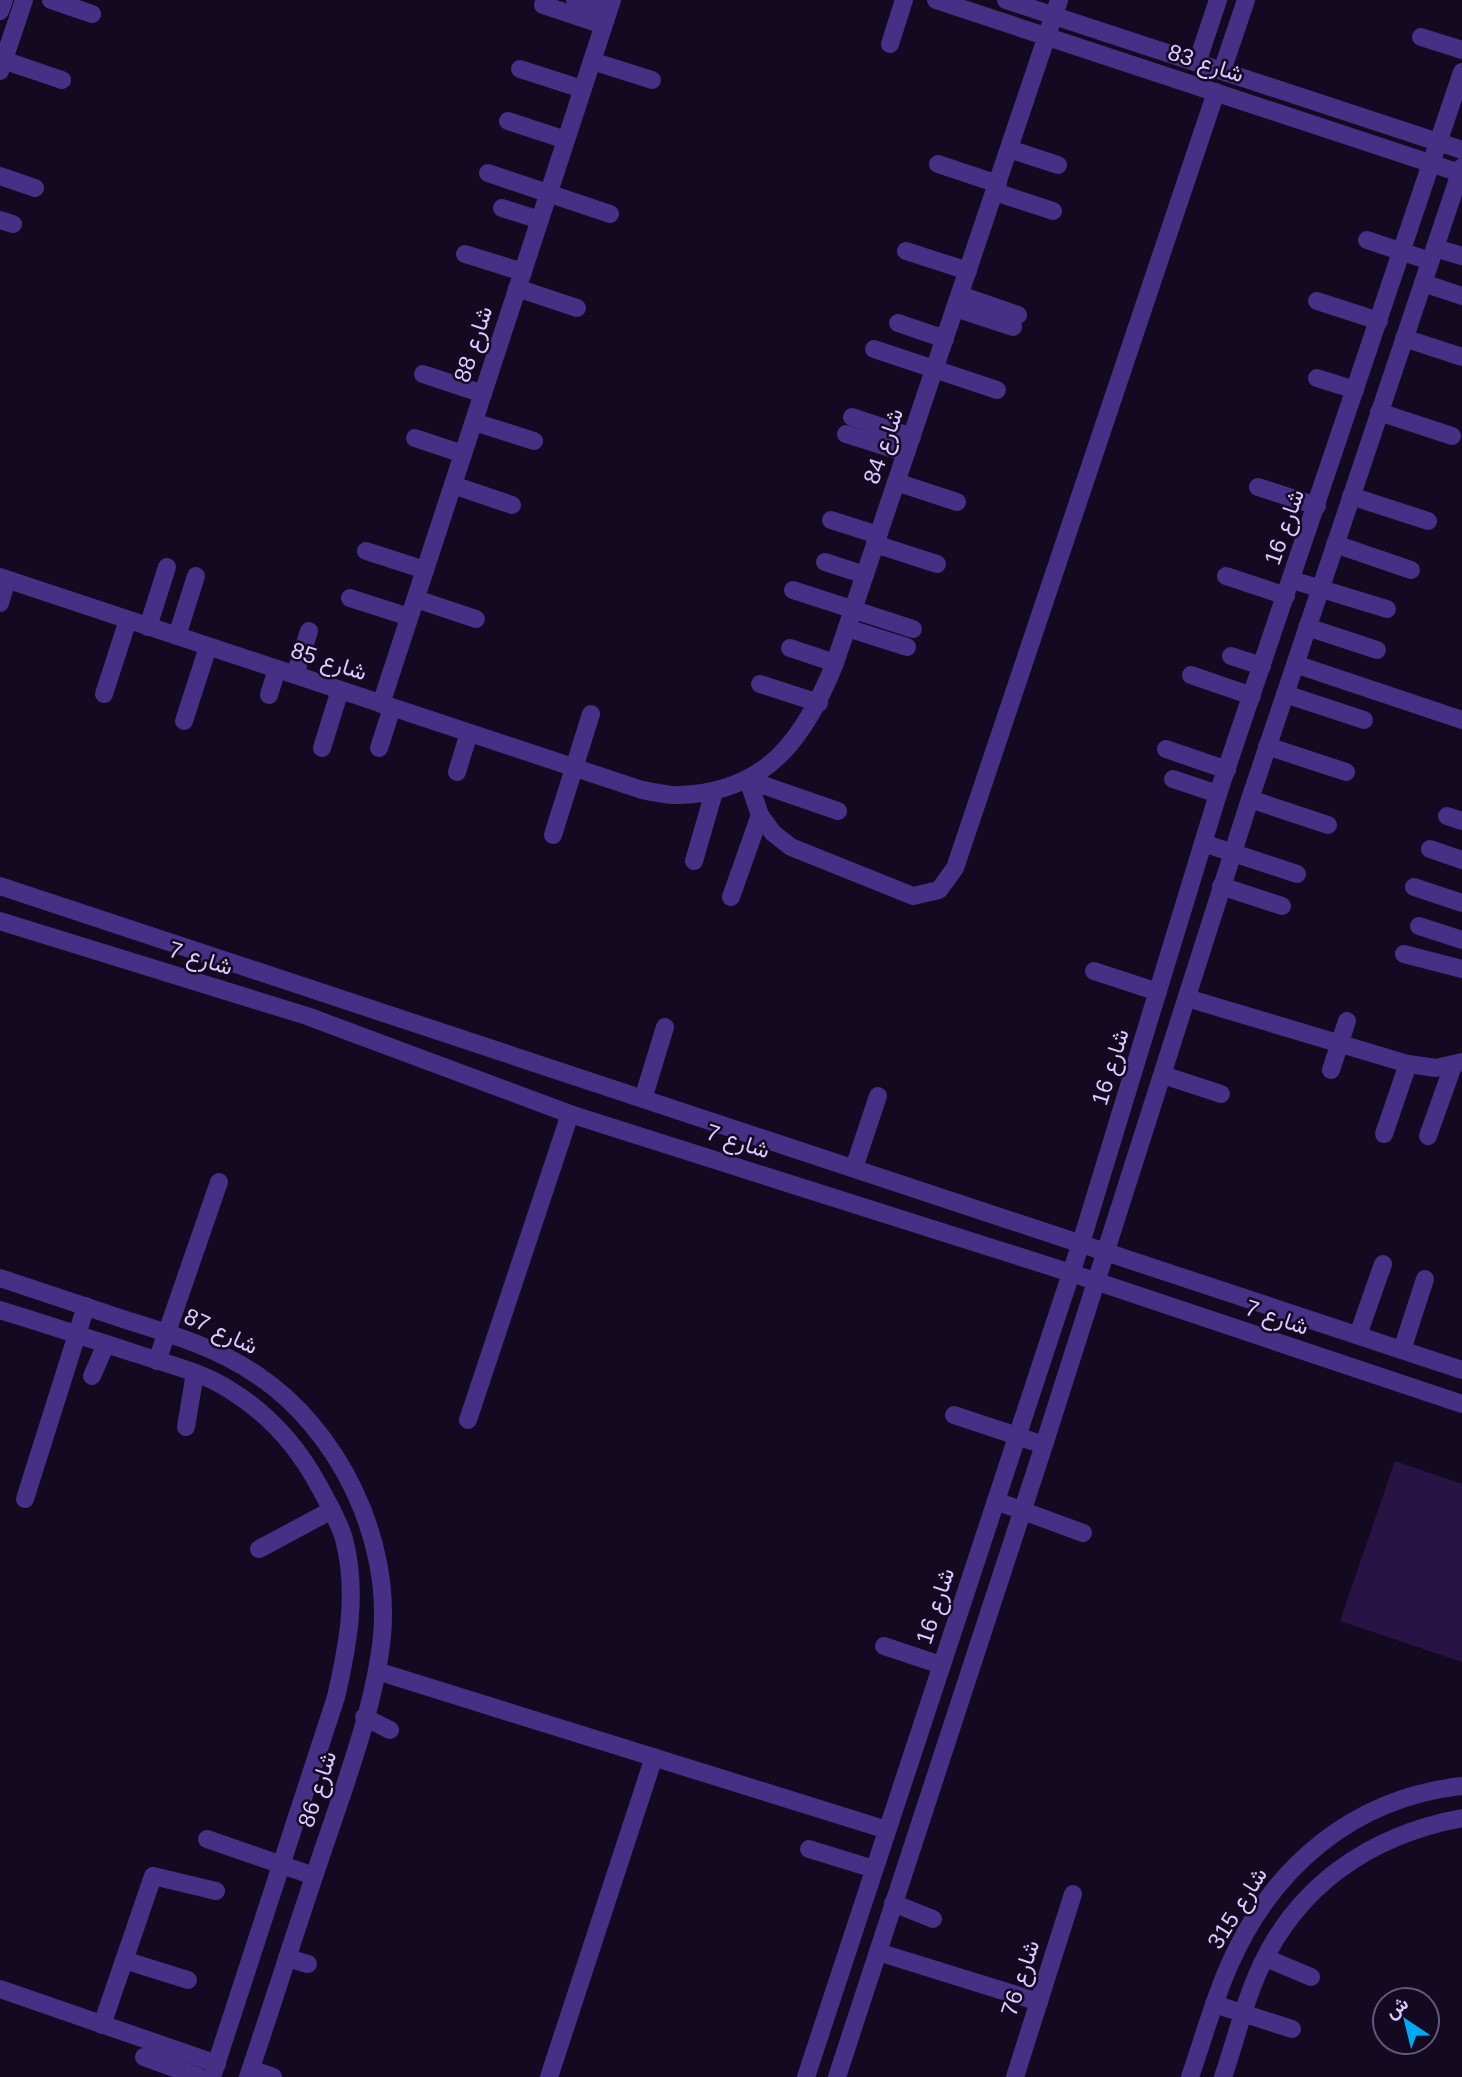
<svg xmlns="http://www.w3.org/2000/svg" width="1462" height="2077" viewBox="0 0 1462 2077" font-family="Arial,Vazirmatn,sans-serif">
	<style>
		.building { fill: #281444 }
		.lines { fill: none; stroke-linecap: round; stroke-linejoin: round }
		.minor { stroke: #453085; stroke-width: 18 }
		.labels { text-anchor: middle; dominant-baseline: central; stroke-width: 5; stroke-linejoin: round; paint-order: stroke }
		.street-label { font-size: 23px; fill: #dbcaff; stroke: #130a21 }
	</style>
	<rect width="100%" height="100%" fill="#130a21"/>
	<path class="building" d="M1395,1461L1462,1484V1662L1340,1621Z"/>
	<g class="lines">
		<g class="minor">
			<path d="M51,0L92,14"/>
			<path d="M575,0L608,11"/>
			<path d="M936,0L1460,173"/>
			<path d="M1006,0L1462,150"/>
			<path d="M543,5L603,25"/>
			<path d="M0,11L4,0"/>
			<path d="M1421,37L1462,50"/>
			<path d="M890,44L904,0"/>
			<path d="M0,59L62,80"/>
			<path d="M592,61L652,80"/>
			<path d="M1197,63L1218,0"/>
			<path d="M520,69L582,89"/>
			<path d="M0,71L24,0"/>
			<path d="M1222,71L1246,0"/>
			<path d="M508,121L566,140"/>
			<path d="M1009,149L1058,165"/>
			<path d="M938,164L998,184"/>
			<path d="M488,173L610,214"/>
			<path d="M0,176L35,188"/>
			<path d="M995,192L1053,211"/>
			<path d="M502,208L540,220"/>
			<path d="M0,220L13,224"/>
			<path d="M1367,240L1430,261"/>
			<path d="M1435,248L1462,256"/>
			<path d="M906,251L968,271"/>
			<path d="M465,254L523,272"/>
			<path d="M1423,283L1462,296"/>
			<path d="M517,288L577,308"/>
			<path d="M960,295L1018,315"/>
			<path d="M1317,301L1379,321"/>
			<path d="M955,308L1013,327"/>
			<path d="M898,323L945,339"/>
			<path d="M1404,338L1462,357"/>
			<path d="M874,349L997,390"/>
			<path d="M423,374L483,394"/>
			<path d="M1317,378L1355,390"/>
			<path d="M1379,412L1452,436"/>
			<path d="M852,417L912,437"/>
			<path d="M474,422L534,441"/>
			<path d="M846,434L906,453"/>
			<path d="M415,438L463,454"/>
			<path d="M896,482L957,502"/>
			<path d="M453,485L512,505"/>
			<path d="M1258,487L1317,506"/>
			<path d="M1351,496L1428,521"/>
			<path d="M831,520L878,535"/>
			<path d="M875,544L937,564"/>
			<path d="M1335,544L1411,570"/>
			<path d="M366,551L425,570"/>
			<path d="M825,562L865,575"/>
			<path d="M1226,576L1286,596"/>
			<path d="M0,577L642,790C654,792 668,796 680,795C768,792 805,737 835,663L1059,0"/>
			<path d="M1292,580L1387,609"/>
			<path d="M793,590L913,629"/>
			<path d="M350,598L409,617"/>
			<path d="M416,599L476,619"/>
			<path d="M0,603L7,580"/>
			<path d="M148,627L167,567"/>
			<path d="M1307,627L1377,650"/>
			<path d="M847,628L907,647"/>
			<path d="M177,636L196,576"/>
			<path d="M790,648L835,663"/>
			<path d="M1231,656L1262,666"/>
			<path d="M1295,664L1462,720"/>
			<path d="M295,675L309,631"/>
			<path d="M1191,675L1252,696"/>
			<path d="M760,684L819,703"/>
			<path d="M104,694L128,620"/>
			<path d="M1285,694L1364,720"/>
			<path d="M269,695L277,669"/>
			<path d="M381,704L612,0"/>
			<path d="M184,721L208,647"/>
			<path d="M1267,746L1346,772"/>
			<path d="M322,748L340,690"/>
			<path d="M379,748L392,708"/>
			<path d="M1166,749L1227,770"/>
			<path d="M457,772L469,733"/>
			<path d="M1173,779L1218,794"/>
			<path d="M748,780L760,815L773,833L791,847L913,896L939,890L955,868L1216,92"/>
			<path d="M748,780L838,811"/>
			<path d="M1250,799L1328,825"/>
			<path d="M1447,816L1462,821"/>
			<path d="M553,835L591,714"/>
			<path d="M1203,843L1297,874"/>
			<path d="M1430,849L1462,860"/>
			<path d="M694,861L714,792"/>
			<path d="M0,886L1462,1370"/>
			<path d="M1221,886L1282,906"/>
			<path d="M1414,887L1462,903"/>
			<path d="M731,897L760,815"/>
			<path d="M0,921L307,1016L570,1114L1071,1273L1462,1404"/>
			<path d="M1419,926L1462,940"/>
			<path d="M1404,954L1462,969"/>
			<path d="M1094,971L1158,992"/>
			<path d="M1187,998L1408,1064L1436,1068L1462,1062"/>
			<path d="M1331,1070L1347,1021"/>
			<path d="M1163,1075L1221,1094"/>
			<path d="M643,1099L665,1027"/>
			<path d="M1384,1134L1408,1064"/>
			<path d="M1428,1136L1453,1066"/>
			<path d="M854,1168L878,1096"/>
			<path d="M0,1278C42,1292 84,1306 126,1320C171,1334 218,1348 257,1375C339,1430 391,1538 382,1636C375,1707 344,1787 321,1856C296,1929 273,2003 248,2077"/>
			<path d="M0,1310C46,1324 91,1339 137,1354C168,1364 202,1372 230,1390C269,1414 298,1447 319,1486C328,1503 339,1521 344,1539C358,1592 348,1645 336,1697L212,2077"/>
			<path d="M1358,1335L1383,1264"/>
			<path d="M1402,1350L1425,1279"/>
			<path d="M157,1361L219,1182"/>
			<path d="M92,1376L106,1344"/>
			<path d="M954,1415L1044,1445"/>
			<path d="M468,1420L570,1114"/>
			<path d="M186,1427L195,1373"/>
			<path d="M25,1499L86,1306"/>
			<path d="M996,1501L1083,1533"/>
			<path d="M259,1549L332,1510"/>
			<path d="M884,1646L941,1665"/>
			<path d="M377,1671L887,1830"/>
			<path d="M364,1717L390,1730"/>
			<path d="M207,1839L314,1876"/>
			<path d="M809,1849L874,1869"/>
			<path d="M893,1903L933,1919"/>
			<path d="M878,1952L1039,2002"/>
			<path d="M287,1958L308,1964"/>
			<path d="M1266,1958L1311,1977"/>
			<path d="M124,1960L188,1980"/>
			<path d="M0,1989L217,2064"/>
			<path d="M1214,2004L1292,2029"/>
			<path d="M102,2025L153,1876L216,1891"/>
			<path d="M144,2057L199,2077"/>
			<path d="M251,2069L273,2077"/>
			<path d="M549,2077L654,1757"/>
			<path d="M806,2077L1081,1243L1218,794L1462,72"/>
			<path d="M837,2077L1044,1445L1250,799L1462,167"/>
			<path d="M1015,2077L1073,1894"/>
			<path d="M1190,2077C1203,2040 1213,2002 1229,1966C1272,1867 1353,1798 1462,1786"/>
			<path d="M1223,2077C1235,2043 1243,2007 1257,1975C1295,1886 1370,1835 1462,1818"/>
		</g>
	</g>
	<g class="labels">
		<g class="street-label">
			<text transform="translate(1206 63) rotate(18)">شارع 83</text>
			<text transform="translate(473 344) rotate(-72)">شارع 88</text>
			<text transform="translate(883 446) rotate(-71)">شارع 84</text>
			<text transform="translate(1284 527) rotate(-71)">شارع 16</text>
			<text transform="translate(329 661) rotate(18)">شارع 85</text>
			<text transform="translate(201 958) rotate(17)">شارع 7</text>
			<text transform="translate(1110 1067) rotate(-73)">شارع 16</text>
			<text transform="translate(738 1141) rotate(18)">شارع 7</text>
			<text transform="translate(1277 1317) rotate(19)">شارع 7</text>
			<text transform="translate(221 1331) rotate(25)">شارع 87</text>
			<text transform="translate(935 1606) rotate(-72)">شارع 16</text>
			<text transform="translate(317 1789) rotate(-72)">شارع 86</text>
			<text transform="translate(1237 1908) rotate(-58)">شارع 315</text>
			<text transform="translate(1020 1978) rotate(-72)">شارع 76</text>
		</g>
	</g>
	<g transform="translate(1406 2021) rotate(325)"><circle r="33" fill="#130a21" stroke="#63577a" stroke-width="2"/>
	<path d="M0-5L12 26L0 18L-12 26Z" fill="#00a9f5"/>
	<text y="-10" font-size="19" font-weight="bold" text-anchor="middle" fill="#dbcaff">ش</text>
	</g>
</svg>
